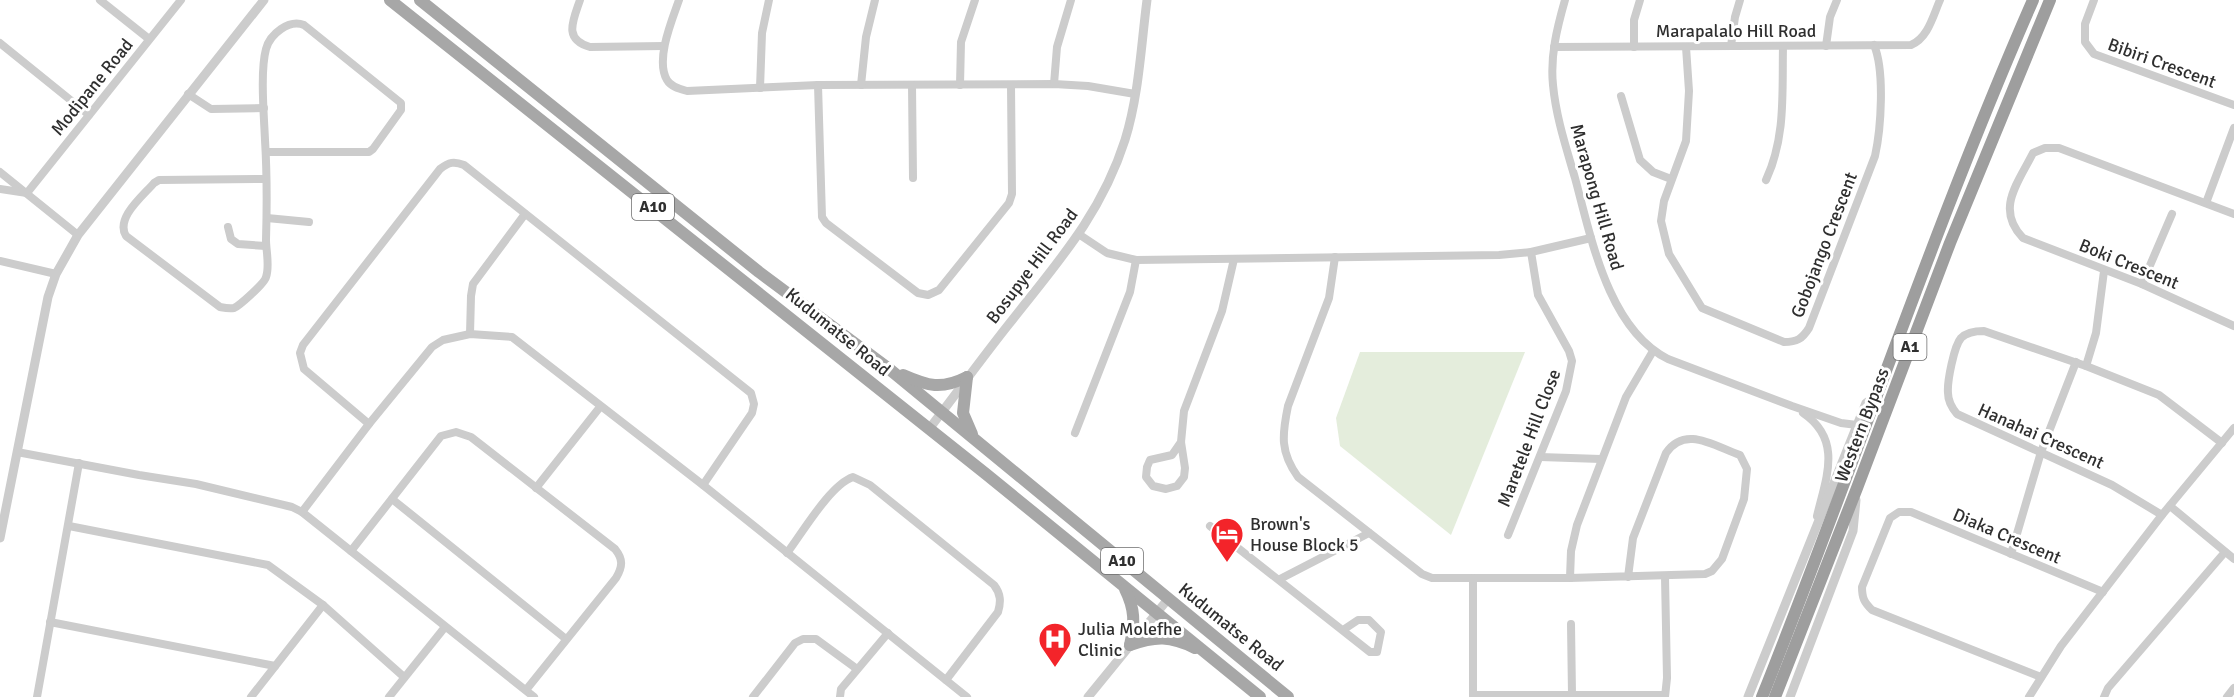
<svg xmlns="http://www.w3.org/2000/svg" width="2234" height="697" viewBox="0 0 2234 697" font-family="Signika,sans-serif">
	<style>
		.green { fill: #e4eddc }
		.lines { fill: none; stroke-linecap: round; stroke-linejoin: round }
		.minor { stroke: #ccc; stroke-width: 8 }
		.tertiary { stroke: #ccc; stroke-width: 9 }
		.primary { stroke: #a7a7a7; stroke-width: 12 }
		.trunk { stroke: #9e9e9e; stroke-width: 12 }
		.labels { text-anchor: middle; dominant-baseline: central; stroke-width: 6; stroke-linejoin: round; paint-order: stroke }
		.shield { fill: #fff; stroke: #6d6d6d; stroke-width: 1.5 }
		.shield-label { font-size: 16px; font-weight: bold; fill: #2f2f2f }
		.street-label { font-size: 18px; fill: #2f2f2f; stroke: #fff }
		.poi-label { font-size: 18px; fill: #2f2f2f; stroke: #fff; text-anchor: start }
	</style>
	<rect width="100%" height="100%" fill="#fff"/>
	<path class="green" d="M1360,352H1525L1451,535L1340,446L1336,418Z"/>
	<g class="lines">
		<g class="minor">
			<path d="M100,0L149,39"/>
			<path d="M580,0C573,21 563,39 590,47L664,46"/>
			<path d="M679,0C672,20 655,60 667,80C671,87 680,89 687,91L818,85L1054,84L1088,86L1135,94"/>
			<path d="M1565,0C1557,28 1550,56 1553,85C1556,117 1566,147 1575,178C1591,237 1608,329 1668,359L1792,406L1841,423L1857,425"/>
			<path d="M2094,0L2085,24V42L2094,54L2234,105"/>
			<path d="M0,43L89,115"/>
			<path d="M1731,46L1735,17L1740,0"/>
			<path d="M1826,46L1830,17L1837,0"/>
			<path d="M1554,47L1911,45C1928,38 1933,16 1940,0"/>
			<path d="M1634,47V20L1640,0"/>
			<path d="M1686,47L1689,91L1686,141L1664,201L1661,221L1669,254L1702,308L1784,342C1797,342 1802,339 1809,328L1875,156C1881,129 1885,71 1874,45"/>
			<path d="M1054,84L1057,47L1071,0"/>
			<path d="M818,85L822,217L826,223L918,293L928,295L939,290L1009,203L1012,194L1011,85"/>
			<path d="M861,85L866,37L875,0"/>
			<path d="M912,85L913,178"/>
			<path d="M960,85L961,42L975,0"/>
			<path d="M760,88L762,33L769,0"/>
			<path d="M188,94L211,109L264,108"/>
			<path d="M1621,96L1640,160L1653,172L1671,179"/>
			<path d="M266,152H369L373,149L401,110V103L304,25C289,19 270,34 266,49C260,71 264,116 265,140C267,173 267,207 266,240C266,251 270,266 266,277C265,283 239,306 234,308C229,309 225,308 220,307L126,236C115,218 143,196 154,183L159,180L266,179"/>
			<path d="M0,172L78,235"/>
			<path d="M1766,180C1786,137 1782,93 1783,46"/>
			<path d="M0,189L27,193L181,0"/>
			<path d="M2206,203L2234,128"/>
			<path d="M2234,214L2059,148H2045L2033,153C2018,183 1995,209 2023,238L2142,284L2234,326"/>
			<path d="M267,218L309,222"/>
			<path d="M228,227L231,239L238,244L266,246"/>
			<path d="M1080,235L1107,253L1136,260L1499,255L1531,252L1591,238"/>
			<path d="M1335,257L1329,298L1288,406C1282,435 1280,452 1298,477L1422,574L1432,578H1570L1705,574L1712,571L1722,559L1744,499L1747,469L1740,455C1714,446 1685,425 1666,453L1633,538L1628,577"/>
			<path d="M0,261L56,274"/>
			<path d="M2142,284L2172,214"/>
			<path d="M470,334L471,296L473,284L525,214"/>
			<path d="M2086,366L2096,333L2104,271"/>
			<path d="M1803,413C1843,440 1826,478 1817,516"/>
			<path d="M369,424L304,369L300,353L303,345L440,169C449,162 454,161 464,165L751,393L754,404L752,413L703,485"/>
			<path d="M1075,433L1130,292L1136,260"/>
			<path d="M1181,442L1172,455L1150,460L1147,467L1146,477L1153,486L1166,489L1177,486L1184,477L1185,468L1181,442L1184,411L1222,311L1234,259"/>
			<path d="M17,452L139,475L196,484L292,507L302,512L534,697"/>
			<path d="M1540,457L1601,459"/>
			<path d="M536,488L600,407"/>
			<path d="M392,499L566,639"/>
			<path d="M2170,506L2234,559"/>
			<path d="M302,512L369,424L432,347L443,340L470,334L512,337L703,485L967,697"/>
			<path d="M2162,515L2112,485L1957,414C1952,408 1948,401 1948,393C1947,382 1954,346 1961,338C1967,332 1976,331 1984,331L2086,366L2159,395L2222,443"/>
			<path d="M69,526L268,565L323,605L404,677"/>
			<path d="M1210,526L1370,652H1377L1381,632L1369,620H1358L1343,630"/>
			<path d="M1508,535L1566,391L1572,361L1569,351L1538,295L1531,252"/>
			<path d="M351,551L441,436L456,432L471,437L615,549C623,559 623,566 616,578L526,690"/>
			<path d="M787,553C803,532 830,485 853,477L870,485L994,585C1001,594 1001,602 998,612L946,680"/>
			<path d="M2011,554L2041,452L2076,362"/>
			<path d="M1665,577L1667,678L1665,697"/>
			<path d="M1570,578L1571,551L1577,525L1626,397L1653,351"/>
			<path d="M1280,579L1369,533"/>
			<path d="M50,622L275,666"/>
			<path d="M1571,624L1572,695"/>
			<path d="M2041,677L1872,610C1864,602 1862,598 1862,587L1890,518L1899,512H1911L2103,592"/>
			<path d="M1473,695H1665"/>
			<path d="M37,697L79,463"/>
			<path d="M251,697L323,605"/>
			<path d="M389,697L445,627"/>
			<path d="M753,697L795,643L803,639H816L857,669"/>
			<path d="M840,697L841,689L888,633"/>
			<path d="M1473,697V578"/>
			<path d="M2029,697L2061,646L2162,515L2234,428"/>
			<path d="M2104,697L2108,688L2225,552"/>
			<path d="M2227,697L2234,688"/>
		</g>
		<g class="tertiary">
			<path d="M929,429C956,394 982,358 1009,324C1057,263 1101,215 1125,140C1139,95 1141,46 1147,0"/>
			<path d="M0,538L48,297L56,274L78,235L264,0"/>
			<path d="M1088,697L1168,599"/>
			<path d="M1748,697L1866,403L1875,397"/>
			<path d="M1790,697L1853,531L1856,500"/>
		</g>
		<g class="primary">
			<path d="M390,0L986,474L1260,697"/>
			<path d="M420,0L759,272L888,368L1288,697"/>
			<path d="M903,375C928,386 941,390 967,377"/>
			<path d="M967,377L963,413L972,434"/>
			<path d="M1125,589C1135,609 1135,623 1130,645"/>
			<path d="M1130,645C1156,636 1170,636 1195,648"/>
		</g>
		<g class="trunk">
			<path d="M1762,697C1855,465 1933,228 2033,0"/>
			<path d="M1775,697L1857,488L1950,243L2050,0"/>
		</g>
	</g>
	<defs>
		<symbol id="hotel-pin" viewBox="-11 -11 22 30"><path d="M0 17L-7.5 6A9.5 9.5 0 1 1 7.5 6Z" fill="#f3242a" stroke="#fff"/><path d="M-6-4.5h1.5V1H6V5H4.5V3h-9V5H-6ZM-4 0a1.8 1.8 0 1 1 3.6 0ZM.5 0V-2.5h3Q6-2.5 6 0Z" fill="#fff"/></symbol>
		<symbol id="hospital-pin" viewBox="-11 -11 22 30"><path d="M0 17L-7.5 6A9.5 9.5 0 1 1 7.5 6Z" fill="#f3242a" stroke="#fff"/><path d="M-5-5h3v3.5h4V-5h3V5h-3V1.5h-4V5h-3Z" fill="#fff"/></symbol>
	</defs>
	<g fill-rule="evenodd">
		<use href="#hotel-pin" x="1208" y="515" width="38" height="52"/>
		<use href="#hospital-pin" x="1036" y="620" width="38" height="52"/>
	</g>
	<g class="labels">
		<g class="shield">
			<rect x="632" y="194" width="42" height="26" rx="4.5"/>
			<rect x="1893.5" y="334" width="33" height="26" rx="4.5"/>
			<rect x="1101" y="548" width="42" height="26" rx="4.5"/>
		</g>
		<g class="shield-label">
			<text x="653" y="207">A10</text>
			<text x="1910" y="347">A1</text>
			<text x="1122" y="561">A10</text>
		</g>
		<g class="street-label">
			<text x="1736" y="31">Marapalalo Hill Road</text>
			<text transform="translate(2162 63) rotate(20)">Bibiri Crescent</text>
			<text transform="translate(92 87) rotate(-51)">Modipane Road</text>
			<text transform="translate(1597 197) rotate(74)">Marapong Hill Road</text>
			<text transform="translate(1824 245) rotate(-69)">Gobojango Crescent</text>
			<text transform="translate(2129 264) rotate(22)">Boki Crescent</text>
			<text transform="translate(1032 266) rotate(-53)">Bosupye Hill Road</text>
			<text transform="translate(838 332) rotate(39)">Kudumatse Road</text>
			<text transform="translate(1862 425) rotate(-69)">Western Bypass</text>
			<text transform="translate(2041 436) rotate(24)">Hanahai Crescent</text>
			<text transform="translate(1529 438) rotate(-69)">Maretele Hill Close</text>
			<text transform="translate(2007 536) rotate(23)">Diaka Crescent</text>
			<text transform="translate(1231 627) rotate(39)">Kudumatse Road</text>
		</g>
		<g class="poi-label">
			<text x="1250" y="524">Brown's<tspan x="1250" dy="21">House Block 5</tspan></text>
			<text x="1078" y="629">Julia Molefhe<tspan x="1078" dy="21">Clinic</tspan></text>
		</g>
	</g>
</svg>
